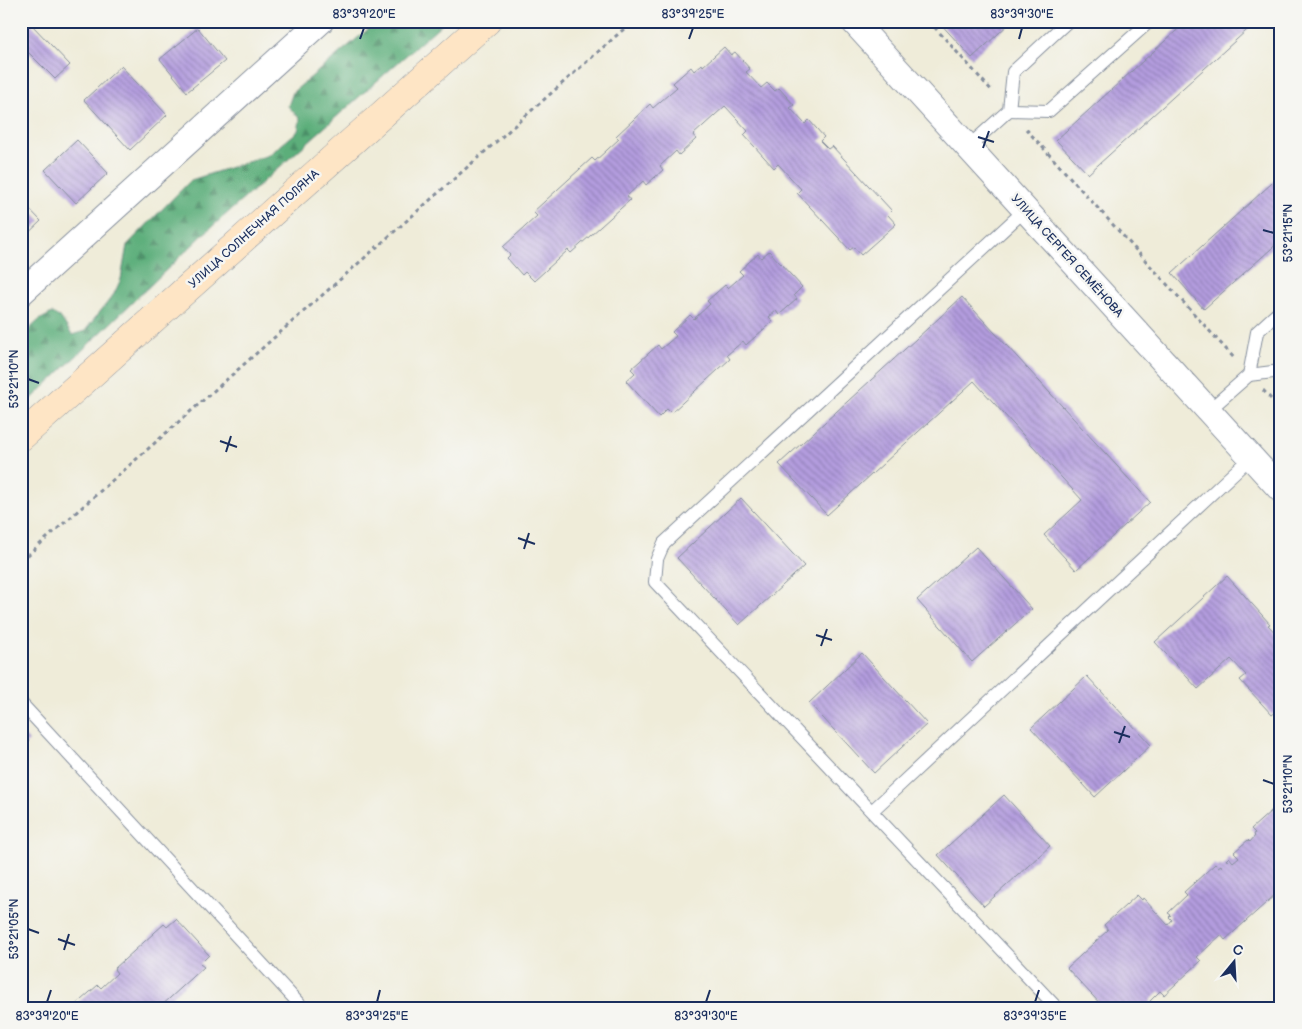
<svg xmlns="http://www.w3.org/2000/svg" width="1302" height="1029" viewBox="0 0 1302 1029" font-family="'Balsamiq Sans',sans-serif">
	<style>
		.forest { fill: url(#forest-firs); stroke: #3c6e6c }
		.building { fill: url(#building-back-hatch) }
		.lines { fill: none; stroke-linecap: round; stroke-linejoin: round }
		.lane-casing { stroke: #858e9c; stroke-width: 14 }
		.street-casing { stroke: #858e9c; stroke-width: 27 }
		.secondary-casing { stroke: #858e9c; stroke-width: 29 }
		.path { stroke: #858e9c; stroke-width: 3; stroke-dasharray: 4 4; stroke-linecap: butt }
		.lane { stroke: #fff; stroke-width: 12 }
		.street { stroke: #fff; stroke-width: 25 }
		.secondary { stroke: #fee5c5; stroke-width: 28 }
		.ticks { fill: none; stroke: #1b2f5e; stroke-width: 2 }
		.labels { text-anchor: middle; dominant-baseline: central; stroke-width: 5; stroke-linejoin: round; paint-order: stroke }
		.street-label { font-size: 12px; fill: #1b2f5e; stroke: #f6f6f2 }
		.neatline { fill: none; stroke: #1b2f5e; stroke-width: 2 }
		.ticks-label { font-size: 12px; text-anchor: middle; fill: #1b2f5e }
	</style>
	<defs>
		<pattern id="forest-firs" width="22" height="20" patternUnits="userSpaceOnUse" patternTransform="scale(1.25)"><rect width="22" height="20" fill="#5cae7a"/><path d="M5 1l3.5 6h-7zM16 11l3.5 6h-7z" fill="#4b8e67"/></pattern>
		<pattern id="building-back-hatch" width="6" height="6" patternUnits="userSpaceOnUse" patternTransform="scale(1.25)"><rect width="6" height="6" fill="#b39cde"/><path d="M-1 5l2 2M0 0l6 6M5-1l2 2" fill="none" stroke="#9180b7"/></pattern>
	</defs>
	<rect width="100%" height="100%" fill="#f6f6f2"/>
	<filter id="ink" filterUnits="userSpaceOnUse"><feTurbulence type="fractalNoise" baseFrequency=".02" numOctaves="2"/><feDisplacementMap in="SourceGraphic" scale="10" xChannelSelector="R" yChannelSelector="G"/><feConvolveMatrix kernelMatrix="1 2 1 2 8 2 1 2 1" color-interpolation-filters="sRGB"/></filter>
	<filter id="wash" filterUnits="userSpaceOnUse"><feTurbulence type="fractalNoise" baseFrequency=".0096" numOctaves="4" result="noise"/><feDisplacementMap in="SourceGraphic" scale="20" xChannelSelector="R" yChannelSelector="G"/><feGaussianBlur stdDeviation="1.12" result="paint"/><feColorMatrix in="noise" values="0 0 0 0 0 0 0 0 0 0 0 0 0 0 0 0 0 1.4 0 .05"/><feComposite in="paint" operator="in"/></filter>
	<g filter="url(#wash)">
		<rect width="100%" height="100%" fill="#efecd9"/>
		<path class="forest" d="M378,21H445L205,233L21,409V337L39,320L52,313L61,318L72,335L85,331L114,294L121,279L127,245L191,180L269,155L298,131L300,119L288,106L293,92Z"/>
		<g id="blocks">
			<g class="building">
				<path d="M21,21H34L31,24L70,65L55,79L21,45Z"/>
				<path d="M938,21H1012L972,58Z"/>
				<path d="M1187,21H1257L1088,174L1056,140Z"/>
				<path d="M198,28L225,61L187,92L160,59Z"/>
				<path d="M724,47L731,55L735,52L750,69L746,72L761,88L767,83L775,91L779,88L794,105L790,108L805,124L809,120L824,137L820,141L828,149L832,146L892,211L888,215L896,224L861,255L854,247L850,250L797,193L801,189L778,164L774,168L744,135L748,131L725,106L693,135L696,139L679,155L676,151L660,166L663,170L646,185L643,181L627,196L630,200L571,253L568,250L534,281L525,272L522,275L507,258L510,255L503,247L537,216L533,212L592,158L595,161L619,139L616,136L650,104L653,108L677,87L673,83L691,67L694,71L702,64L703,66Z"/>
				<path d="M121,66L167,115L130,150L84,100Z"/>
				<path d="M77,140L108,173L76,203L45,170Z"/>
				<path d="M1281,175V240L1204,309L1172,273Z"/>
				<path d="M21,200L41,221L21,240Z"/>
				<path d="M769,251L802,287L794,295L797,299L779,315L776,311L769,317L773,321L746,345L743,341L727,355L730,359L671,413L667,409L659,417L626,381L635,373L631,369L658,345L661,349L676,336L672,332L690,315L694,319L710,304L707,301L725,285L728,288L743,275L739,271L758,254L761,258Z"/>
				<path d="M962,297L1150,502L1076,570L1044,535L1082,500L974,381L827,515L779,464Z"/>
				<path d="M741,498L804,566L739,625L677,558Z"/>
				<path d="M976,547L1032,609L972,662L917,600Z"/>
				<path d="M1227,576L1270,624L1268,625L1281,639V708L1272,715L1240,680L1246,675L1231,659L1198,689L1155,642Z"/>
				<path d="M862,653L927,724L874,773L809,703Z"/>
				<path d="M1087,676L1151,745L1095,797L1031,728Z"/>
				<path d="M21,732L29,741L21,748Z"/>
				<path d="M1004,795L1050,846L984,906L938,855Z"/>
				<path d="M1281,802V884L1274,890L1277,893L1225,940L1221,935L1197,957L1201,961L1164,995L1160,991L1150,1001L1153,1005L1150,1008H1104L1067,968L1108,930L1104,925L1137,895L1142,900L1143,898L1168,925L1172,920L1169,917L1171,915L1168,913L1187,895L1184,892L1215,864L1218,867L1221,865L1222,867L1228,861L1226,860L1229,857L1233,862L1239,857L1234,852L1248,840L1250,842L1255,836L1254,835L1255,833L1251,829Z"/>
				<path d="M176,919L209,955L200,964L204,967L159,1008H72L98,985L101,988L117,973L114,969L164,924L167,927Z"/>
			</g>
		</g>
	</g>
	<g filter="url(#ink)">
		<use href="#blocks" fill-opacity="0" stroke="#858e9c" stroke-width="1"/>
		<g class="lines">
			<defs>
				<g id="lane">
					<path d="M1009,110L1049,111L1150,21"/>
					<path d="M968,147L1009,110L1013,72L1068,21"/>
					<path d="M1025,210L664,543L657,559L655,582L1057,1008"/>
					<path d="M1249,375L1281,371"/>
					<path d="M1208,411L1249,375L1257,332L1281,310"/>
					<path d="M21,703L303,1008"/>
					<path d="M872,811L1251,457"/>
				</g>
				<g id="street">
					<path d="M853,21L1281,490"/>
					<path d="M21,293L321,21"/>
				</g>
				<path id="secondary" d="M21,437L487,21"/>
			</defs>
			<use href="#lane" class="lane-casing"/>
			<use href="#street" class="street-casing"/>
			<use href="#secondary" class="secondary-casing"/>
			<g class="path">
				<path d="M929,21L993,92"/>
				<path d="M1026,129L1235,359"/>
				<path d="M1263,390L1281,410"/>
				<path d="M21,561L633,21"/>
			</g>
			<use href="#lane" class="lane"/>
			<use href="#street" class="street"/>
			<use href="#secondary" class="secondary"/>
		</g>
	</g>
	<path class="ticks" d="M360,39L364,28M689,39L693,28M1019,39L1022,28M978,137L994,142M983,148L989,131M1263,230L1274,233M28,379L39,383M220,441L237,447M226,452L231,436M518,538L535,544M524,549L529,533M816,635L832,640M821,646L827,629M1114,732L1130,737M1119,743L1125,726M1263,780L1274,784M28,929L39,933M58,939L75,945M64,950L69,934M47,1002L51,990M377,1002L380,990M706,1002L710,990M1035,1002L1039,990"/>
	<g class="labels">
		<g class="street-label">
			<text transform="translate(254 229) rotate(-42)">УЛИЦА СОЛНЕЧНАЯ ПОЛЯНА</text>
			<text transform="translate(1067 256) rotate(48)">УЛИЦА СЕРГЕЯ СЕМЁНОВА</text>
		</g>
	</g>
	<rect width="1302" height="1029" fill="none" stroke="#f6f6f2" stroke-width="55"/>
	<g transform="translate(1234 962) rotate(18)" stroke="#f6f6f2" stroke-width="4" paint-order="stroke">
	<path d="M0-4L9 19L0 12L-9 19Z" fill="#1b2f5e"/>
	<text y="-8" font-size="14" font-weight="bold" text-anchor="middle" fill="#1b2f5e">С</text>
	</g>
	<rect x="28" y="28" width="1246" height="974" class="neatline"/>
	<g class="ticks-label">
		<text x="364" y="18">83°39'20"E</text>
		<text x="693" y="18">83°39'25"E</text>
		<text x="1022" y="18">83°39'30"E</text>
		<text transform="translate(1288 233) rotate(-90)" y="4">53°21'15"N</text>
		<text transform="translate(14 379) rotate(-90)" y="4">53°21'10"N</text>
		<text transform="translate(1288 784) rotate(-90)" y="4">53°21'10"N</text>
		<text transform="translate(14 929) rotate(-90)" y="4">53°21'05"N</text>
		<text x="47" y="1020">83°39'20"E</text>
		<text x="377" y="1020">83°39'25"E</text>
		<text x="706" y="1020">83°39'30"E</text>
		<text x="1035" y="1020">83°39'35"E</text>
	</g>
</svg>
